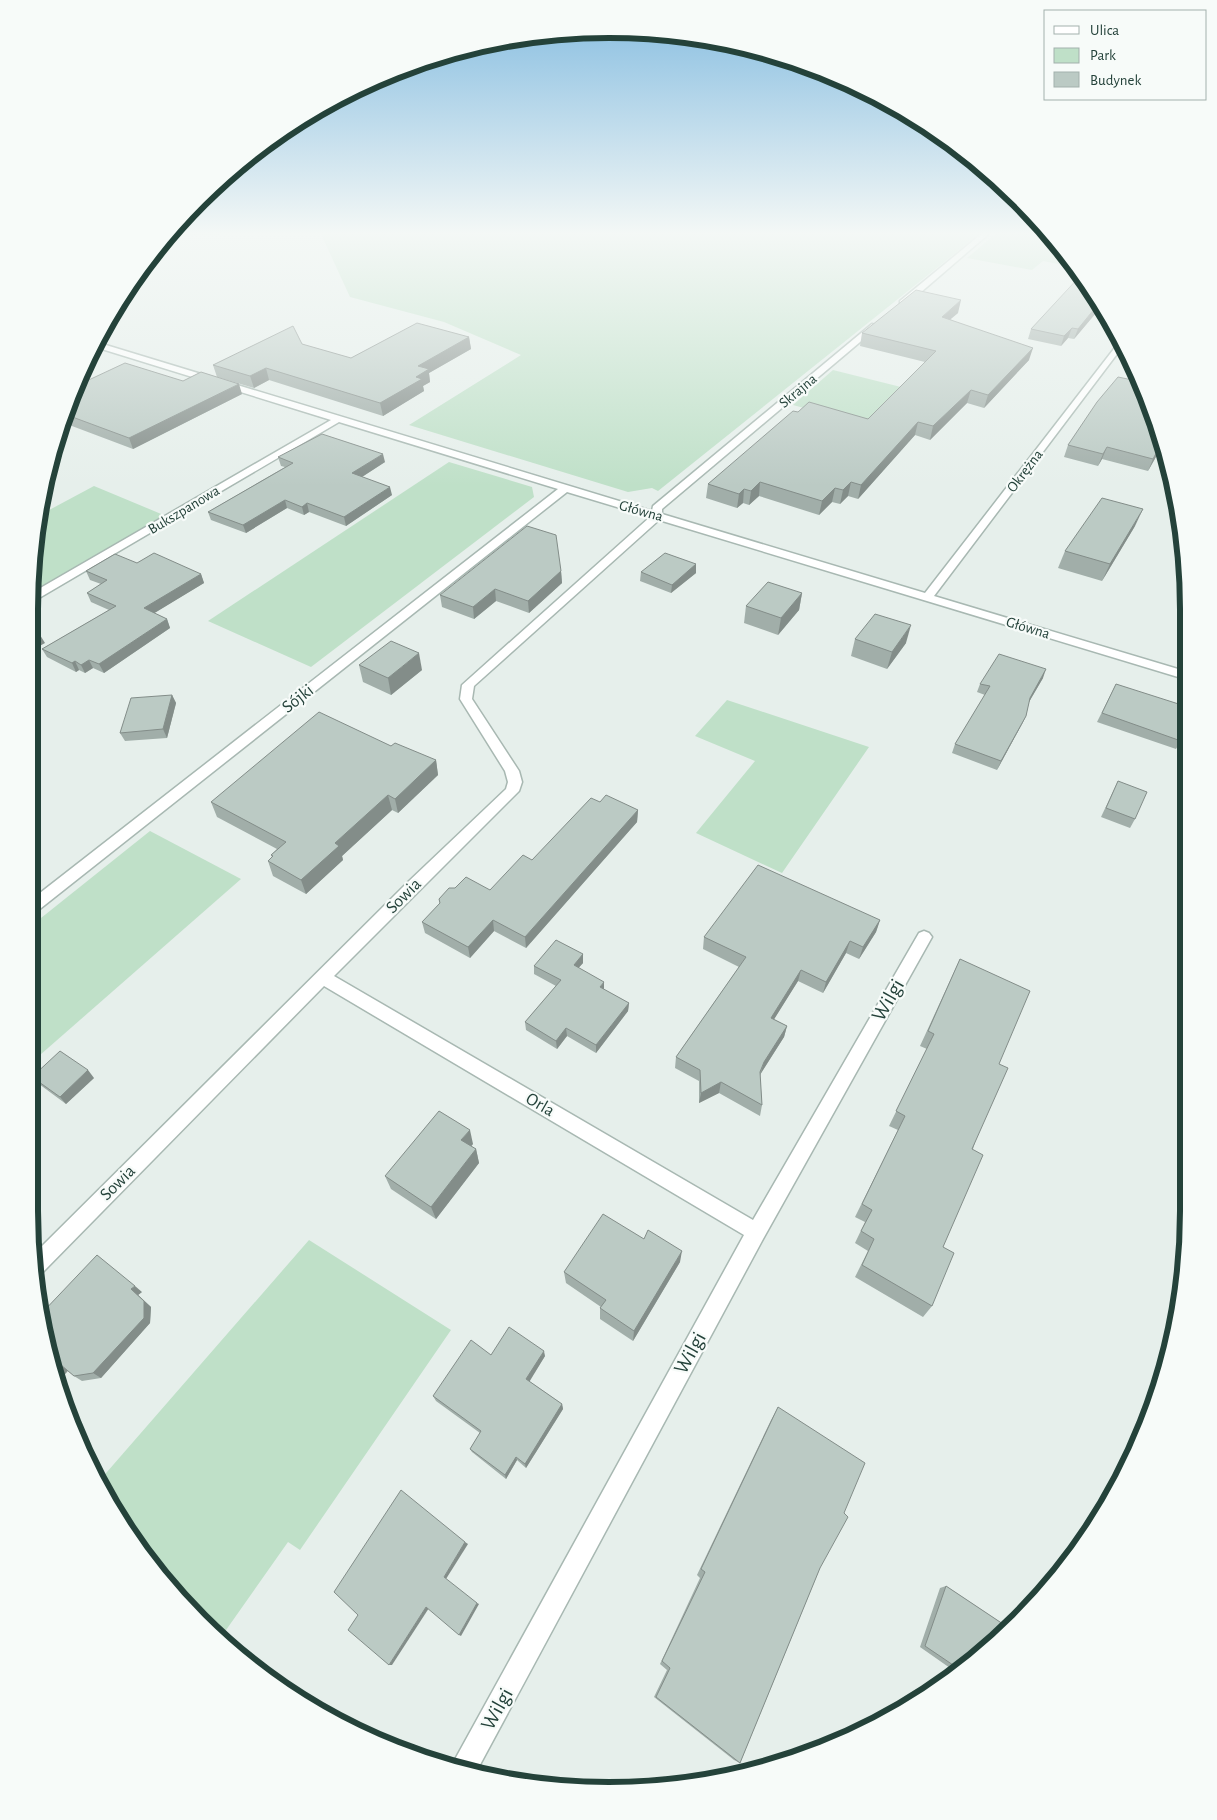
<svg xmlns="http://www.w3.org/2000/svg" width="1217" height="1820" viewBox="0 0 1217 1820" font-family="'Alegreya Sans',sans-serif">
	<style>
		.green { fill: #bfe0c8 }
		.lines { fill: none; stroke-linecap: round; stroke-linejoin: round }
		.street-casing { stroke: #a8b8b2; stroke-width: 3 }
		.street { fill: #fff; fill-rule: evenodd }
		.wall { fill: #a1aea9 }
		.shaded-wall { fill: #838d89 }
		.building { fill: #bbcac4; stroke: #838d89 }
		.labels { text-anchor: middle; dominant-baseline: central; stroke-width: 4.5; stroke-linejoin: round; paint-order: stroke }
		.far-street-label { font-size: 15px; fill: #24423a; stroke: #f7fbf9 }
		.street-label { font-size: 18px; fill: #24423a; stroke: #f7fbf9 }
		.near-street-label { font-size: 21px; fill: #24423a; stroke: #f7fbf9 }
		.rim { fill: none; stroke: #24423a; stroke-width: 6 }
	</style>
	<rect width="100%" height="100%" fill="#e6efeb"/>
	<g class="green">
		<path d="M170,231H293L165,237Z"/>
		<path d="M383,231H983L658,491L652,488L628,492L409,425L521,355L444,322L350,297L321,234Z"/>
		<path d="M999,231H1045L1074,267L1043,261L1032,270L967,258Z"/>
		<path d="M833,370L909,389L869,426L793,405Z"/>
		<path d="M449,462L532,487L534,497L311,667L208,621Z"/>
		<path d="M94,486L166,516L30,593L38,516Z"/>
		<path d="M727,700L869,747L782,873L696,833L755,761L695,736Z"/>
		<path d="M150,831L241,879L32,1062L31,926Z"/>
		<path d="M309,1240L451,1330L300,1550L288,1542L219,1640L198,1621L127,1534L100,1480Z"/>
	</g>
	<g class="lines">
		<defs>
			<g id="street">
				<path d="M985,231H992L906,305H900V301Z"/>
				<path d="M872,324L879,326L662,509V514L925,593L1120,341L1123,346L934,596L1188,672V680L659,520L474,686L472,699L519,771L522,782L519,791L334,976L753,1220L919,933L924,931L929,933L932,937L763,1239L475,1774L451,1769L453,1763L744,1235L324,986L41,1274L34,1277V1254L408,882L506,789L508,782L505,771L460,699L462,685L650,517L567,492L36,912L31,914V900L558,489L339,422L34,601L29,602L30,594L331,420L92,346L96,342L652,511L653,506Z"/>
			</g>
		</defs>
		<use href="#street" class="street-casing"/>
		<use href="#street" class="street"/>
	</g>
	<g class="wall">
		<path d="M1101,307L1074,339L1068,338L1061,346L1028,339L1031,329Z"/>
		<path d="M958,313L950,319L1029,360L984,408L967,403L930,440L915,435L858,499L848,496L840,504L832,502L819,515L759,496L749,505L743,503L737,508L706,498L708,484L798,412L868,419L925,362L860,346L862,333Z"/>
		<path d="M469,337L471,349L429,373L430,382L423,386L424,391L383,416L269,380L254,388L217,377L213,365L351,358Z"/>
		<path d="M86,358L88,363L79,384L183,381L242,394L133,449L64,423Z"/>
		<path d="M1144,386L1162,446L1148,471L1102,459L1098,466L1064,457L1068,445Z"/>
		<path d="M278,457L385,462L362,477L392,495L346,526L309,512L304,515L287,508L246,533L211,520L208,512L285,467L281,466Z"/>
		<path d="M1135,526L1102,581L1058,568L1065,551Z"/>
		<path d="M137,563L201,574L204,583L154,613L167,619L170,628L104,673L93,668L85,673L79,670L76,672L47,657L42,649L109,610L91,602L87,593L101,584L90,580L86,571Z"/>
		<path d="M696,564V573L671,593L640,581L641,572Z"/>
		<path d="M561,571L562,583L529,613L496,601L474,619L442,607L440,595Z"/>
		<path d="M802,593L799,610L778,635L744,623L746,606Z"/>
		<path d="M855,639L906,643L887,669L851,656Z"/>
		<path d="M359,665L422,670L391,695L363,682Z"/>
		<path d="M1043,678L1029,702L1026,716L1022,724L997,770L952,753L955,744L985,695L977,692L980,684Z"/>
		<path d="M1116,684L1181,741L1176,749L1097,722Z"/>
		<path d="M172,695L176,703L167,738L125,741L120,733Z"/>
		<path d="M391,746L436,760L438,775L398,813L392,810L342,856L343,860L306,894L273,876L268,861L272,857L271,855L277,849L217,817L211,802Z"/>
		<path d="M1118,781L1135,819L1130,828L1101,817Z"/>
		<path d="M600,802L638,810L637,822L526,948L494,931L470,958L425,933L422,922L440,904L439,899L490,890L532,860Z"/>
		<path d="M880,920L876,932L859,959L846,953L823,993L798,981L774,1019L787,1026L784,1037L760,1075L762,1105L760,1116L719,1093L699,1103V1081L675,1068L676,1057L739,967L703,949L704,937Z"/>
		<path d="M583,954V963L578,968L604,990L629,1003L628,1011L596,1053L567,1036L557,1049L526,1030L525,1022L556,986L534,974V966Z"/>
		<path d="M960,959L999,1064L943,1247L932,1306L923,1317L855,1277L868,1251L855,1243L865,1222L855,1217L898,1130L889,1126L927,1049L920,1046Z"/>
		<path d="M32,1077L94,1078L66,1104L39,1084Z"/>
		<path d="M473,1144L471,1146L476,1149L479,1163L436,1219L391,1189L385,1176Z"/>
		<path d="M680,1262L633,1341L600,1319V1308L601,1307L566,1283L564,1272Z"/>
		<path d="M142,1292L138,1295L151,1307L150,1323L101,1378L82,1381L74,1376L68,1371L59,1381L55,1379L40,1315Z"/>
		<path d="M491,1355L545,1356L529,1381L562,1404L563,1409L526,1468L517,1460L506,1479L472,1452L470,1449L480,1433L436,1401L433,1396Z"/>
		<path d="M778,1407L820,1568L740,1763L734,1760L654,1697L667,1670L660,1664L700,1578L697,1575L771,1420Z"/>
		<path d="M946,1586L1009,1628L948,1676L950,1668L920,1647L940,1588Z"/>
	</g>
	<g class="shaded-wall">
		<path d="M961,300L958,313L939,329L942,317Z"/>
		<path d="M1099,303L1101,307L1074,339L1078,329Z"/>
		<path d="M1072,328L1068,338L1061,346L1064,336Z"/>
		<path d="M469,337L471,349L429,373L430,382L423,386L424,391L383,416L380,403L416,377L418,366Z"/>
		<path d="M1033,348L1029,360L984,408L988,395Z"/>
		<path d="M86,358L88,363L75,392Z"/>
		<path d="M266,368L269,380L254,388L250,376Z"/>
		<path d="M239,384L242,394L133,449L129,438Z"/>
		<path d="M971,390L967,403L930,440L933,426Z"/>
		<path d="M918,422L915,435L858,499L861,485Z"/>
		<path d="M1161,444L1162,446L1148,471L1153,459Z"/>
		<path d="M1107,447L1102,459L1098,466L1103,454Z"/>
		<path d="M383,454L385,462L354,482L352,473Z"/>
		<path d="M760,482L759,496L749,505L751,491Z"/>
		<path d="M851,482L848,496L840,504L843,490Z"/>
		<path d="M390,487L392,495L346,526L344,517Z"/>
		<path d="M835,488L832,502L819,515L822,501Z"/>
		<path d="M744,489L743,503L737,508L739,494Z"/>
		<path d="M285,500L287,508L246,533L243,525Z"/>
		<path d="M307,503L309,512L304,515L302,507Z"/>
		<path d="M1143,509L1135,526L1102,581L1110,564Z"/>
		<path d="M696,564V573L671,593L672,585Z"/>
		<path d="M561,571L562,583L529,613L528,601Z"/>
		<path d="M201,574L204,583L148,617L144,608Z"/>
		<path d="M495,589L496,601L474,619L473,607Z"/>
		<path d="M802,593L799,610L778,635L781,618Z"/>
		<path d="M167,619L170,628L104,673L99,664Z"/>
		<path d="M911,625L906,643L887,669L892,652Z"/>
		<path d="M40,635L45,643L29,652V641Z"/>
		<path d="M419,653L422,670L391,695L388,678Z"/>
		<path d="M89,660L93,668L85,673L81,665Z"/>
		<path d="M75,661L79,670L76,672L72,663Z"/>
		<path d="M1046,669L1043,678L1026,707L1030,698Z"/>
		<path d="M172,695L176,703L167,738L163,729Z"/>
		<path d="M1026,716L1022,724L997,770L1001,761Z"/>
		<path d="M436,760L438,775L398,813L395,799Z"/>
		<path d="M388,795L392,810L342,856L343,860L306,894L301,880L335,843Z"/>
		<path d="M638,810L637,822L526,948L525,937Z"/>
		<path d="M493,920L494,931L470,958L468,947Z"/>
		<path d="M880,920L876,932L859,959L863,947Z"/>
		<path d="M850,941L846,953L823,993L826,982Z"/>
		<path d="M583,954V963L574,973V965Z"/>
		<path d="M801,970L798,981L768,1029L771,1018Z"/>
		<path d="M604,982V990L600,987Z"/>
		<path d="M629,1003L628,1011L596,1053V1045Z"/>
		<path d="M787,1026L784,1037L761,1073L758,1082L764,1062Z"/>
		<path d="M566,1028L567,1036L557,1049L556,1041Z"/>
		<path d="M88,1070L94,1078L66,1104L60,1097Z"/>
		<path d="M721,1082L719,1093L699,1103L701,1093Z"/>
		<path d="M470,1130L473,1144L465,1154L461,1140Z"/>
		<path d="M476,1149L479,1163L436,1219L431,1207Z"/>
		<path d="M682,1251L680,1262L633,1341L634,1331Z"/>
		<path d="M135,1286L142,1292L138,1295L151,1307L150,1323L101,1378L93,1373L131,1289Z"/>
		<path d="M544,1351L545,1356L528,1384L526,1379Z"/>
		<path d="M61,1365L69,1369L59,1381L55,1379L54,1373Z"/>
		<path d="M562,1404L563,1409L526,1468L525,1464Z"/>
		<path d="M516,1457L517,1460L506,1479L505,1475Z"/>
		<path d="M465,1542L468,1544L446,1579L444,1577Z"/>
		<path d="M477,1603L479,1604L461,1636L459,1635Z"/>
		<path d="M426,1607L429,1608L392,1665H389Z"/>
	</g>
	<g class="building">
		<path d="M1081,275L1090,286L1099,303L1078,329L1072,328L1064,336L1031,329Z"/>
		<path d="M916,290L961,300L942,317L1033,348L988,395L971,390L933,426L918,422L861,485L851,482L843,490L835,488L822,501L760,482L751,491L744,489L739,494L708,484L793,411L798,412L809,402L868,419L936,351L862,333Z"/>
		<path d="M417,323L469,337L418,366L429,369L416,377L422,379L380,403L266,368L250,376L213,365L293,326L302,344L351,358Z"/>
		<path d="M125,363L183,381L201,372L239,384L129,438L67,415L78,385Z"/>
		<path d="M1118,377L1142,382L1144,386L1161,444L1153,459L1107,447L1103,454L1068,445L1097,402Z"/>
		<path d="M322,434L383,454L352,473L390,487L344,517L307,503L302,507L285,500L243,525L208,512L293,463L278,457Z"/>
		<path d="M1102,498L1143,509L1110,564L1065,551Z"/>
		<path d="M527,526L556,535L561,571L528,601L495,589L473,607L440,595Z"/>
		<path d="M154,553L201,574L144,608L167,619L99,664L89,660L81,665L75,661L72,663L42,649L116,606L87,593L107,580L86,571L115,554L137,563Z"/>
		<path d="M665,553L696,564L672,585L641,572Z"/>
		<path d="M768,582L802,593L781,618L746,606Z"/>
		<path d="M875,614L911,625L892,652L855,639Z"/>
		<path d="M29,629L40,635L29,641Z"/>
		<path d="M391,641L419,653L388,678L359,665Z"/>
		<path d="M999,654L1046,669L1030,698L1026,716L1001,761L955,744L990,686L980,684Z"/>
		<path d="M1116,684L1188,707V722L1181,741L1102,713Z"/>
		<path d="M172,695L163,729L120,733L131,698Z"/>
		<path d="M319,712L391,746L395,743L436,760L395,799L388,795L335,843L339,846L301,880L268,861L273,856L271,855L286,842L211,802Z"/>
		<path d="M1118,781L1147,792L1135,819L1106,808Z"/>
		<path d="M606,795L638,810L525,937L493,920L468,947L422,922L440,903L439,899L449,888H455L466,877L490,890L523,855L532,860L591,798L600,802Z"/>
		<path d="M758,865L880,920L863,947L850,941L826,982L801,970L771,1018L787,1026L764,1062L760,1072L762,1105L721,1082L701,1093L700,1070L676,1057L746,957L704,937Z"/>
		<path d="M556,940L583,954L574,965L604,982L600,987L629,1003L596,1045L566,1028L556,1041L525,1022L561,980L534,966Z"/>
		<path d="M960,959L1030,991L999,1064L1008,1068L972,1149L983,1155L943,1247L954,1253L932,1306L862,1265L874,1239L861,1231L872,1210L862,1204L905,1116L896,1111L934,1034L928,1031Z"/>
		<path d="M60,1051L88,1070L60,1097L32,1077Z"/>
		<path d="M439,1111L470,1130L461,1140L476,1149L431,1207L385,1176Z"/>
		<path d="M603,1214L644,1239L648,1230L682,1251L634,1331L600,1308L606,1300L564,1272Z"/>
		<path d="M97,1255L135,1286L131,1289L144,1301V1318L93,1373L74,1376L61,1365L54,1373L40,1315Z"/>
		<path d="M509,1327L544,1351L526,1379L562,1404L525,1464L516,1457L505,1475L470,1449L481,1431L433,1396L471,1340L491,1355Z"/>
		<path d="M778,1407L865,1463L844,1513L848,1517L820,1568L740,1763L656,1697L670,1668L662,1661L705,1572L701,1569Z"/>
		<path d="M401,1490L465,1542L444,1577L477,1603L459,1635L426,1607L389,1665L348,1630L358,1615L334,1592Z"/>
		<path d="M946,1586L1009,1628L955,1670L956,1667L925,1646Z"/>
	</g>
	<linearGradient id="sky" x2="0" y2="1"><stop stop-color="#84bce0"/><stop offset="0.48" stop-color="#f4f8f6"/><stop offset="1" stop-color="#f4f8f6" stop-opacity="0"/></linearGradient>
	<rect width="1217" height="486" fill="url(#sky)"/>
	<g class="labels">
		<g class="far-street-label">
			<text transform="translate(798 391) rotate(-40)">Skrajna</text>
			<text transform="translate(1025 471) rotate(-53)">Okrężna</text>
			<text transform="translate(184 510) rotate(-31)">Bukszpanowa</text>
			<text transform="translate(641 511) rotate(16)">Główna</text>
			<text transform="translate(1028 628) rotate(17)">Główna</text>
		</g>
		<g class="street-label">
			<text transform="translate(298 699) rotate(-38)">Sójki</text>
			<text transform="translate(404 896) rotate(-45)">Sowia</text>
			<text transform="translate(540 1105) rotate(30)">Orla</text>
			<text transform="translate(118 1183) rotate(-45)">Sowia</text>
		</g>
		<g class="near-street-label">
			<text transform="translate(888 1000) rotate(-60)">Wilgi</text>
			<text transform="translate(690 1353) rotate(-61)">Wilgi</text>
			<text transform="translate(497 1709) rotate(-61)">Wilgi</text>
		</g>
	</g>
	<path d="M0 0H1217V1820H0ZM609 38H609A571 571 0 0 1 1180 609V1211A571 571 0 0 1 609 1782H609A571 571 0 0 1 38 1211V609A571 571 0 0 1 609 38Z" fill="#f7fbf9" fill-rule="evenodd"/>
	<path class="rim" d="M609 38H609A571 571 0 0 1 1180 609V1211A571 571 0 0 1 609 1782H609A571 571 0 0 1 38 1211V609A571 571 0 0 1 609 38Z"/>
	<rect x="1044" y="10" width="162" height="90" fill="#f7fbf9" stroke="#a3b1ad"/>
	<rect x="1054" y="26" width="25" height="8" fill="#ffffff" stroke="#a3b1ad"/>
	<text x="1090" y="35" font-size="15" fill="#24423a">Ulica</text>
	<rect x="1054" y="48" width="25" height="15" fill="#bfe0c8" stroke="#a3b1ad"/>
	<text x="1090" y="60" font-size="15" fill="#24423a">Park</text>
	<rect x="1054" y="72" width="25" height="15" fill="#bbcac4" stroke="#a3b1ad"/>
	<text x="1090" y="85" font-size="15" fill="#24423a">Budynek</text>
</svg>
